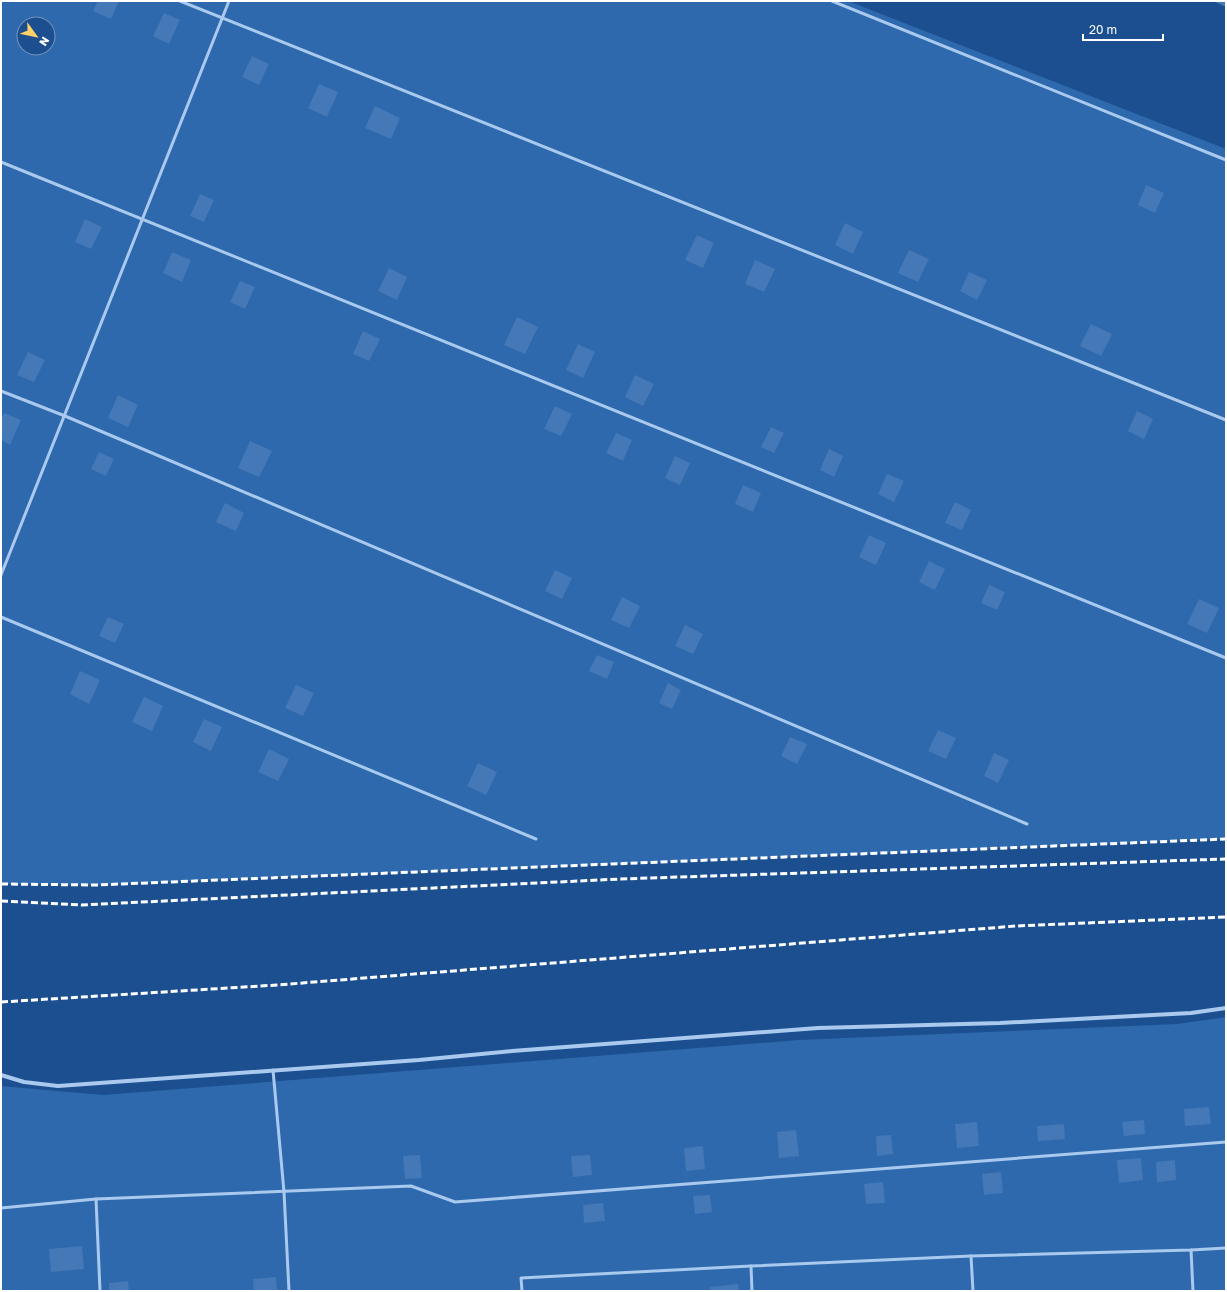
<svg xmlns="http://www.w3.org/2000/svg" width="1227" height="1292" viewBox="0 0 1227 1292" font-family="'Golos Text',sans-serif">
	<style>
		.green { fill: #2e69ad; fill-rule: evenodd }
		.building { fill: #4478b7 }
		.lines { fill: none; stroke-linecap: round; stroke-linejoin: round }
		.lane { stroke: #a9c9ee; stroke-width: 3 }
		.street { stroke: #a9c9ee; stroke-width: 4 }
		.rail { stroke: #fff; stroke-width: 3; stroke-dasharray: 7 3; stroke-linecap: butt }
	</style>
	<rect width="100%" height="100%" fill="#1b4f8f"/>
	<g class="green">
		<path d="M1,1H848L1226,149V839L96,885L1,884ZM24,24H48V48H24Z"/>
		<path d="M1226,1017V1291H1V1086L103,1095L799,1040L1177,1024Z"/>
	</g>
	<g class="building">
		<path d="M98,1H119L111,19L93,11Z"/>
		<path d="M1213,1H1226V7Z"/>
		<path d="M164,13L180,20L169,44L153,36Z"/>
		<path d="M252,56L269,64L259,85L242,77Z"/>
		<path d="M319,84L338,92L327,117L308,108Z"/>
		<path d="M375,106L400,118L391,139L365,128Z"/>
		<path d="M1146,185L1164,193L1155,213L1138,205Z"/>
		<path d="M200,194L214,200L204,222L190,216Z"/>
		<path d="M85,219L102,227L91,249L75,242Z"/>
		<path d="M845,223L863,232L853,254L835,245Z"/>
		<path d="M697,235L714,243L703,268L685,260Z"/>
		<path d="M909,250L929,259L918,282L898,273Z"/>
		<path d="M172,252L191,260L182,282L163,273Z"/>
		<path d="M755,260L775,269L764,292L745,284Z"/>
		<path d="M389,268L407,277L397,300L378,291Z"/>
		<path d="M969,272L987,280L977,300L960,291Z"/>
		<path d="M240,281L255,287L245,309L230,302Z"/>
		<path d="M517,317L538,327L525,354L504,345Z"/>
		<path d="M1091,324L1112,334L1101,356L1080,346Z"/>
		<path d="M363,331L380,339L369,361L353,354Z"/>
		<path d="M578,344L595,352L583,378L566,370Z"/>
		<path d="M28,352L45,360L34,382L17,375Z"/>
		<path d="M635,375L654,384L643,406L625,397Z"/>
		<path d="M118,395L138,405L128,427L108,418Z"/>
		<path d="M555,406L572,414L561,436L544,429Z"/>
		<path d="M1137,411L1153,419L1144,439L1128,431Z"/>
		<path d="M4,413L21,420L10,445L1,440V419Z"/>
		<path d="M771,427L784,433L774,453L761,447Z"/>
		<path d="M616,433L632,440L623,461L606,453Z"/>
		<path d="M250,441L272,451L259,477L238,468Z"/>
		<path d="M829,449L843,456L834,477L820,470Z"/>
		<path d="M99,452L114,459L106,476L91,469Z"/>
		<path d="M675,456L690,463L680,485L665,478Z"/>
		<path d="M887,474L904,481L894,502L878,494Z"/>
		<path d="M743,485L761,493L753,512L735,504Z"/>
		<path d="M955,502L971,510L962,530L945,523Z"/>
		<path d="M225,503L244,513L236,531L216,522Z"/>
		<path d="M869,535L886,543L876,565L859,557Z"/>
		<path d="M929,561L945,569L935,590L919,582Z"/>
		<path d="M555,570L572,578L562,599L545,591Z"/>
		<path d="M989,585L1005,592L997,610L981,603Z"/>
		<path d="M622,597L640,606L629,628L611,620Z"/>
		<path d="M1199,599L1219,608L1207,633L1187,624Z"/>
		<path d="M108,617L124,624L115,643L99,636Z"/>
		<path d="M685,625L703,634L693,654L675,646Z"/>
		<path d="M597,655L614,662L607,679L589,671Z"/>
		<path d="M80,671L100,680L89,704L70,694Z"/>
		<path d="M668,683L681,690L672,709L659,703Z"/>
		<path d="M296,685L314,693L303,716L285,708Z"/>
		<path d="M144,697L163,706L152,731L132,722Z"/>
		<path d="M204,719L222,727L211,751L193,742Z"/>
		<path d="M938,730L956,738L946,759L928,751Z"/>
		<path d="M790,737L807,744L797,764L781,756Z"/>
		<path d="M269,749L289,759L278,781L258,772Z"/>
		<path d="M994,753L1009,760L998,783L984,776Z"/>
		<path d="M478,763L497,772L486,795L467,786Z"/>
		<path d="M1209,1107L1211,1124L1185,1126L1184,1109Z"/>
		<path d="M1144,1120L1145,1134L1124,1136L1122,1122Z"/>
		<path d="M977,1122L979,1146L957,1148L955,1124Z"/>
		<path d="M1064,1124L1065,1139L1038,1141L1037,1126Z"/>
		<path d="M796,1130L799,1156L779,1158L777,1132Z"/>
		<path d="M891,1135L893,1154L877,1156L876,1136Z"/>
		<path d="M703,1146L705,1169L686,1171L684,1148Z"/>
		<path d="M420,1155L422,1178L405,1179L403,1156Z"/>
		<path d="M590,1155L592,1175L573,1177L571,1156Z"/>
		<path d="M1141,1158L1143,1180L1119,1183L1117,1160Z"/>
		<path d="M1175,1160L1176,1180L1157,1182L1156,1162Z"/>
		<path d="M1001,1172L1003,1193L984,1195L982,1174Z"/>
		<path d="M883,1182L885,1203L866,1204L864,1184Z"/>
		<path d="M710,1195L712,1212L695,1214L693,1196Z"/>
		<path d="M603,1203L605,1221L584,1223L583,1205Z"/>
		<path d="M82,1246L84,1269L51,1272L49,1249Z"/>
		<path d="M276,1277L277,1291H254L253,1279Z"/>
		<path d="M128,1281L129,1291H109V1283Z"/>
		<path d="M738,1284L739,1291H710V1287Z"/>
	</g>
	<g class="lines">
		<g class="lane">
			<path d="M180,1L1226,420"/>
			<path d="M832,1L1226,160"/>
			<path d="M1,162L1226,658"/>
			<path d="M1,391L65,416L1027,824"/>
			<path d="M1,575L229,1"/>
			<path d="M1,617L536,839"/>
			<path d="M273,1070L284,1192L289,1291"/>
			<path d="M96,1199L100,1291"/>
			<path d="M1,1208L96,1199L411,1186L455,1202L1226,1142"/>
			<path d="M1191,1250L1193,1291"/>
			<path d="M971,1256L973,1291"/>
			<path d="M751,1266L752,1291"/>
			<path d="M522,1291L521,1278L751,1266L971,1256L1191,1250L1226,1248"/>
		</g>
		<path class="street" d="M1,1075L24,1082L58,1086L419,1060L512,1051L818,1028L1000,1023L1191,1013L1226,1008"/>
		<g class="rail">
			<path d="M1,884L96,885L1226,839"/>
			<path d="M1,901L81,905L620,879L1226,859"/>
			<path d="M1,1002L277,985L1016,926L1226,917"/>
		</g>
	</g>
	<rect width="1227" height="1292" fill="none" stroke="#ffffff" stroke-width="4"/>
	<g transform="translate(36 36) rotate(123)"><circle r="19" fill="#1b4f8f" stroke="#7695bc"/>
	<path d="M0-3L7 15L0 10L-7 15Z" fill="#ffd166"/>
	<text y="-6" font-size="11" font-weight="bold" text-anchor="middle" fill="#ffffff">N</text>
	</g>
	<path d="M1083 34v6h80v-6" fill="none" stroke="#ffffff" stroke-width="2"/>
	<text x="1089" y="34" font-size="12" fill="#ffffff" stroke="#1b4f8f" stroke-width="3" paint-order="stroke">20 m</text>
</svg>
